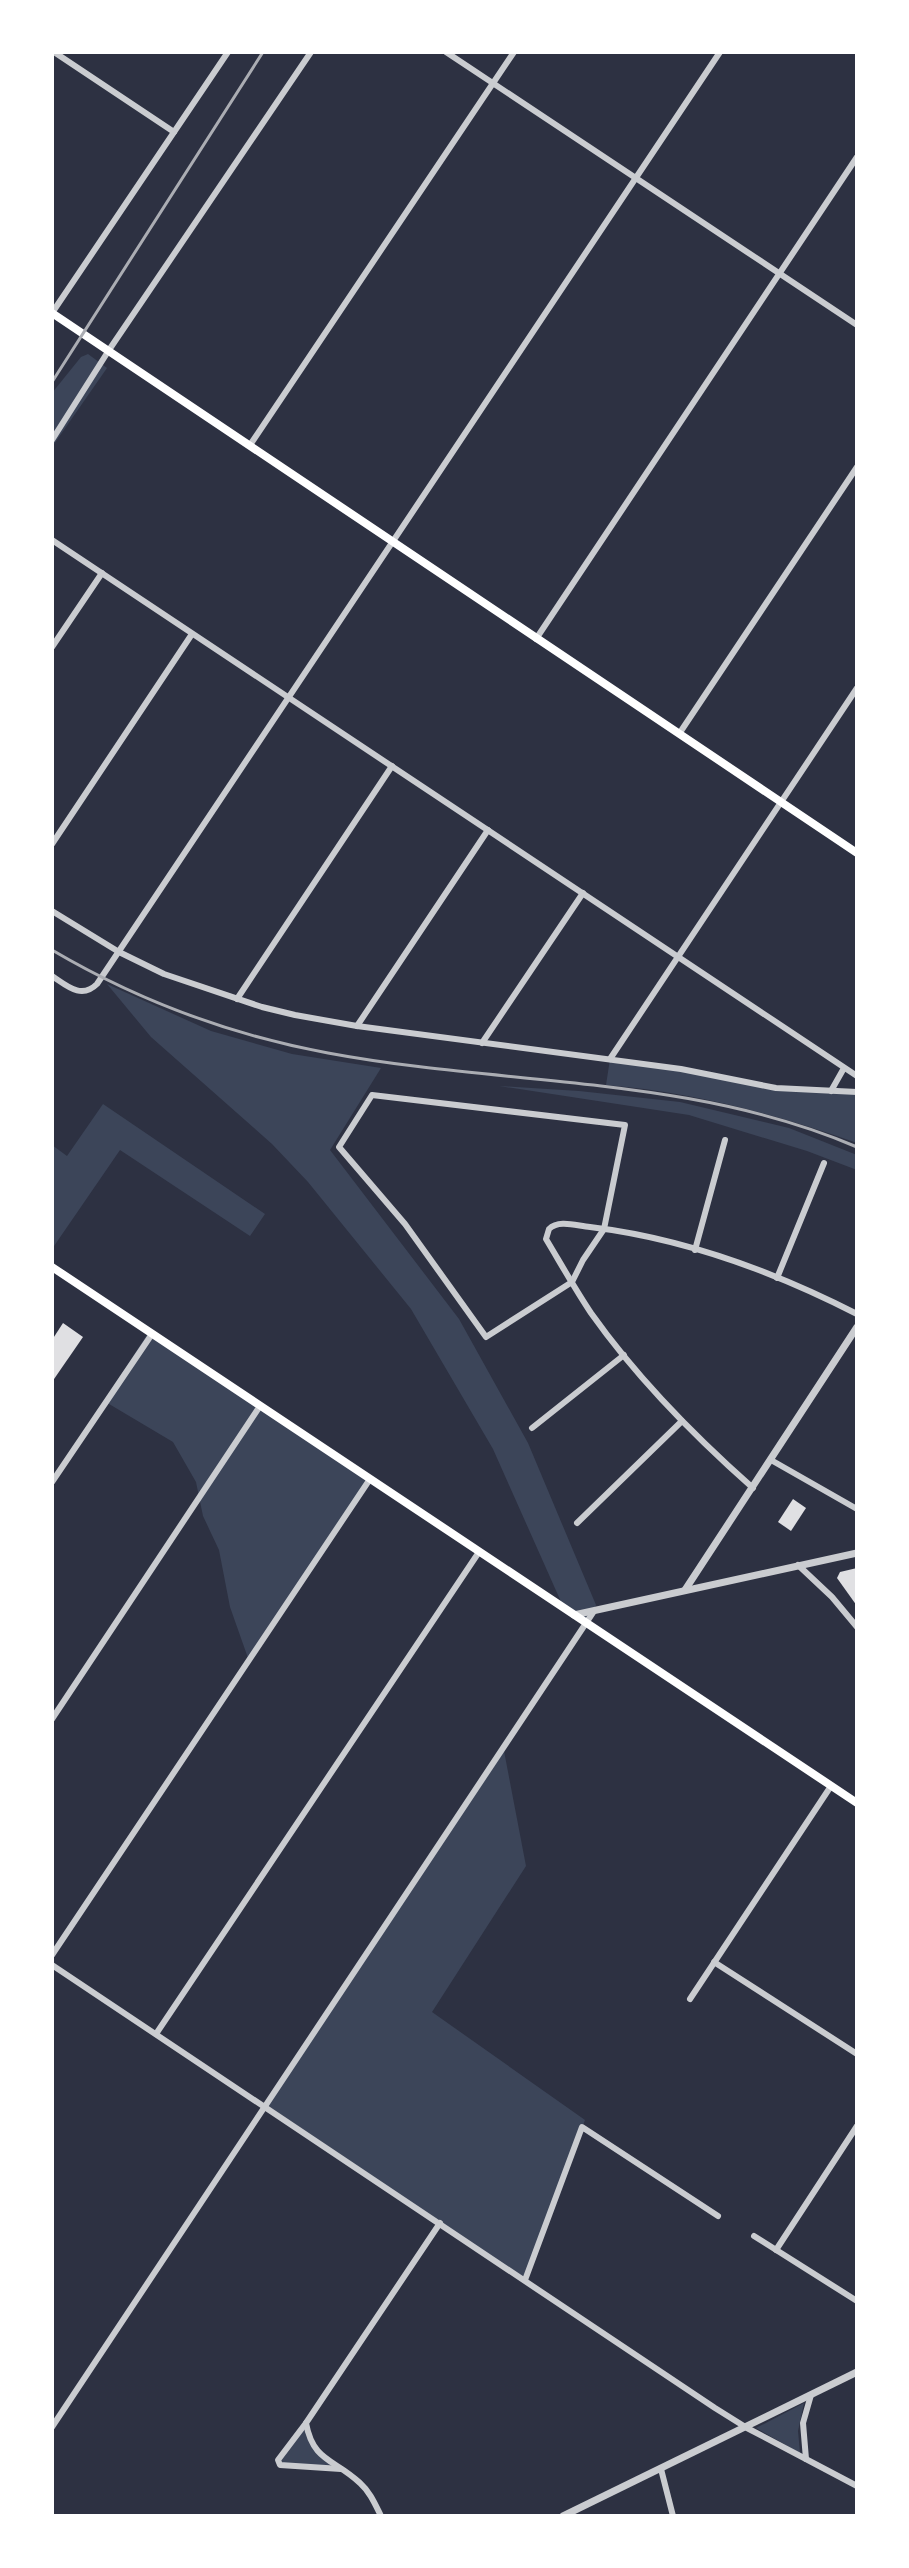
<svg xmlns="http://www.w3.org/2000/svg" width="909" height="2568" viewBox="0 0 909 2568" font-family="Roboto,sans-serif">
	<style>
		.green { fill: #3c4559 }
		.building { fill: #e0e0e3 }
		.lines { fill: none; stroke-linecap: round; stroke-linejoin: round }
		.minor { stroke: #caccd0; stroke-width: 6 }
		.tertiary { stroke: #caccd0; stroke-width: 7 }
		.secondary { stroke: #fff; stroke-width: 8 }
		.rail { stroke: #abadb3; stroke-width: 3 }
	</style>
	<rect width="100%" height="100%" fill="#2d3142"/>
	<g class="green">
		<path d="M88,354L107,368L52,447V393L81,357Z"/>
		<path d="M107,984L211,1031L292,1054L381,1068L330,1150L459,1319L528,1443L596,1605L588,1621L562,1604L493,1449L411,1309L308,1182L272,1144L151,1037Z"/>
		<path d="M610,1059L776,1088L857,1092V1143C775,1114 693,1092 606,1085Z"/>
		<path d="M499,1086L579,1091L680,1102L789,1128L857,1155V1170L807,1151L689,1115Z"/>
		<path d="M103,1104L265,1214L250,1236L120,1150L52,1249V1145L67,1156Z"/>
		<path d="M150,1330L370,1477L248,1658L230,1607L219,1550L203,1516L196,1482L173,1442L104,1401Z"/>
		<path d="M504,1751L526,1866L432,2012L585,2120L525,2280L267,2105Z"/>
		<path d="M804,2403L798,2431L800,2453L756,2428Z"/>
		<path d="M306,2423L309,2441L341,2469L286,2467L278,2460Z"/>
	</g>
	<g class="building">
		<path d="M63,1323L83,1337L52,1382V1340Z"/>
		<path d="M793,1499L806,1508L791,1531L778,1522Z"/>
		<path d="M857,1568V1606L837,1578L840,1572Z"/>
	</g>
	<g class="lines">
		<g class="minor">
			<path d="M54,52L174,132"/>
			<path d="M446,52L857,325"/>
			<path d="M52,313L228,52"/>
			<path d="M52,440L109,350L311,52"/>
			<path d="M250,445L514,52"/>
			<path d="M52,540L857,1076"/>
			<path d="M536,639L857,157"/>
			<path d="M52,647L102,573"/>
			<path d="M679,734L857,467"/>
			<path d="M52,844L192,634"/>
			<path d="M52,911L119,952L164,974L262,1007L295,1015L357,1026L681,1069L776,1088L857,1092"/>
			<path d="M52,976C66,985 81,1000 97,984L720,52"/>
			<path d="M237,999L392,766"/>
			<path d="M357,1026L488,830"/>
			<path d="M482,1043L583,893"/>
			<path d="M610,1059L857,688"/>
			<path d="M831,1091L844,1068"/>
			<path d="M372,1095L625,1125L604,1229L583,1260L572,1282L486,1337L405,1224L339,1147Z"/>
			<path d="M695,1250L725,1140"/>
			<path d="M777,1278L824,1163"/>
			<path d="M532,1428L624,1355"/>
			<path d="M771,1460L857,1509"/>
			<path d="M52,1482L152,1334"/>
			<path d="M753,1488C693,1435 637,1378 591,1313C575,1289 561,1264 546,1239L549,1229C559,1219 577,1226 590,1227C682,1238 775,1272 857,1314"/>
			<path d="M577,1523L682,1421"/>
			<path d="M798,1565L832,1597L857,1627"/>
			<path d="M52,1719L260,1406"/>
			<path d="M52,1955L370,1479"/>
			<path d="M714,1962L857,2054"/>
			<path d="M52,1965L715,2408L747,2428L857,2486"/>
			<path d="M690,1999L831,1786"/>
			<path d="M156,2034L479,1552"/>
			<path d="M754,2236L857,2301"/>
			<path d="M776,2250L857,2126"/>
			<path d="M525,2280L582,2127L718,2216"/>
			<path d="M306,2423L278,2460L280,2465L341,2469"/>
			<path d="M52,2427L594,1611"/>
			<path d="M806,2459L803,2423L811,2395"/>
			<path d="M661,2469L673,2516"/>
			<path d="M381,2516C375,2504 370,2492 360,2483C335,2459 313,2462 306,2423L440,2223"/>
		</g>
		<g class="tertiary">
			<path d="M685,1590L857,1327"/>
			<path d="M574,1615L857,1553"/>
			<path d="M563,2516L857,2372"/>
		</g>
		<g class="secondary">
			<path d="M52,313L857,853"/>
			<path d="M52,1267L857,1803"/>
		</g>
		<g class="rail">
			<path d="M52,382L263,52"/>
			<path d="M52,950C137,1000 231,1035 328,1053C504,1086 690,1075 857,1147"/>
		</g>
	</g>
	<rect width="909" height="2568" fill="none" stroke="#ffffff" stroke-width="108"/>
</svg>
